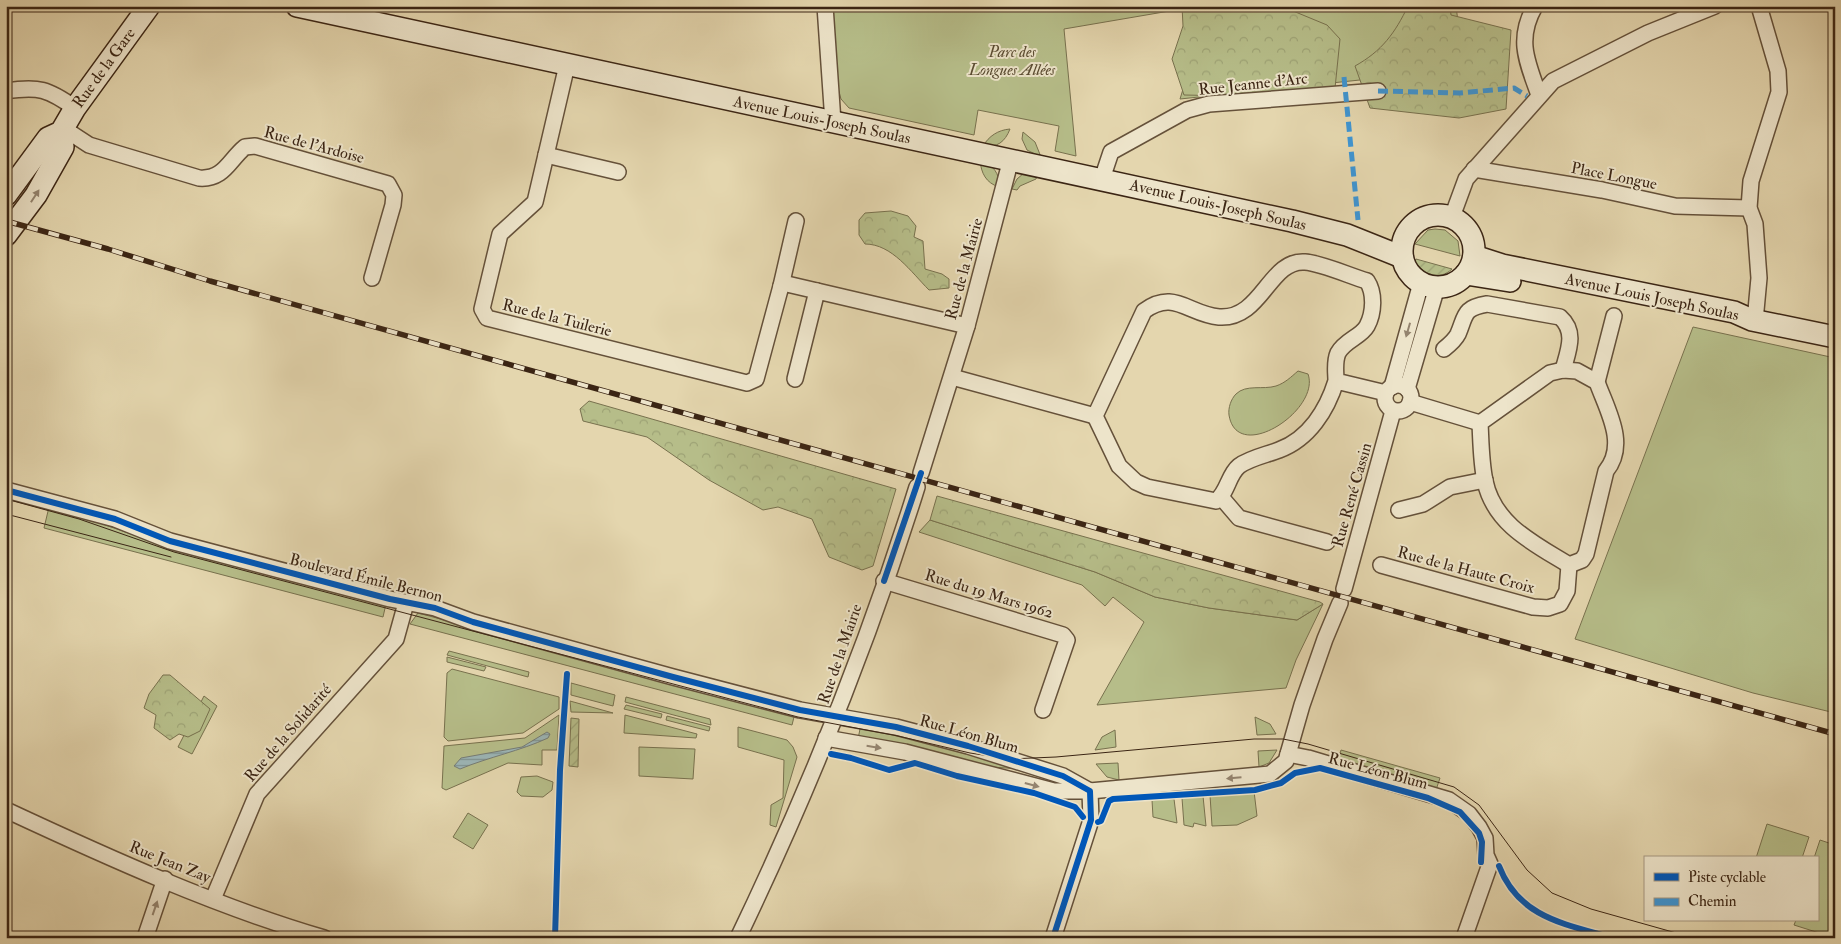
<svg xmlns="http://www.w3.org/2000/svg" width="1841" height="944" viewBox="0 0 1841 944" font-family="'IM FELL Double Pica',serif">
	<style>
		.green { fill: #b6bd89; stroke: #78714e }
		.forest { fill: url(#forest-crowns); stroke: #78714e }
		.garden { fill: url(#garden-furrows); stroke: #78714e }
		.water { fill: url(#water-rules); stroke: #757c76 }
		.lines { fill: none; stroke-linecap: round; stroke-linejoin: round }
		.street-casing { stroke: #65513a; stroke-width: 18 }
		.secondary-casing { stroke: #3b2514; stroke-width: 24 }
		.street { stroke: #ede4ca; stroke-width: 15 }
		.secondary { stroke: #ede4ca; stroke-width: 21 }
		.tram { stroke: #3b2514; stroke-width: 1 }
		.rail-casing { stroke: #3b2514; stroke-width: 5.5 }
		.rail { stroke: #ede4ca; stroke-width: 4; stroke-dasharray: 11; stroke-linecap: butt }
		.quiet { stroke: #3e95d3; stroke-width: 5; stroke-dasharray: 10 5; stroke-linecap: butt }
		.cycleway-casing { stroke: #ede4ca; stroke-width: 9 }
		.cycleway { stroke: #0057b8; stroke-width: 6 }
		.oneway { fill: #94846f }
		.labels { text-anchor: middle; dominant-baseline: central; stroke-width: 4; stroke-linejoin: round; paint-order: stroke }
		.park-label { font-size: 16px; font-style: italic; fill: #5a4b31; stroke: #ede4ca }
		.street-label { font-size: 16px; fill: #3b2514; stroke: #ede4ca }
	</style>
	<defs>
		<pattern id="forest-crowns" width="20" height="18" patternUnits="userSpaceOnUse" patternTransform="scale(1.25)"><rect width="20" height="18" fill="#b6bd89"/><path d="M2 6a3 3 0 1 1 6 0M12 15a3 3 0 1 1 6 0" fill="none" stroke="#9da275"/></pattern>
		<pattern id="garden-furrows" width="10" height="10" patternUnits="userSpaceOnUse" patternTransform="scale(1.25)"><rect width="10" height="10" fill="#b6bd89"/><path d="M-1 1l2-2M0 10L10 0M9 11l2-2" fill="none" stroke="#9da275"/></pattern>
		<pattern id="water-rules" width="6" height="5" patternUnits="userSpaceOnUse" patternTransform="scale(1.25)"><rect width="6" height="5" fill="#9cb6b7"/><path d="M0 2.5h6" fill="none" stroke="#809494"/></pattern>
	</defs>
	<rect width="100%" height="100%" fill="#e4d6ae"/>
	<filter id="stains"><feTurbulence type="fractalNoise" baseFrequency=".004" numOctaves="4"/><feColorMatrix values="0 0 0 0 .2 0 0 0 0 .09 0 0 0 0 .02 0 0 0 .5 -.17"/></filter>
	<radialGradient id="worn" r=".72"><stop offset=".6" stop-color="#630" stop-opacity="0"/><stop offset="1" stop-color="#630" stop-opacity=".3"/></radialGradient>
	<g class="green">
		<path d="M830,6H1456L1464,69L1180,99L1192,60L1193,7L1064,29L1076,156L1055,151L1059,126L978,110L974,135L849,108L841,99L837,85Z"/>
		<path d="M1010,129C1005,142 997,148 983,146C989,136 998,130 1010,129Z"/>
		<path d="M1023,132L1035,142L1041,157L1027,150L1022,139Z"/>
		<path d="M980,160C993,165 1000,173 999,187C986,183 981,173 980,160Z"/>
		<path d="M1024,173H1038L1036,179L1020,186L1017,190L1012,189L1017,179Z"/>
		<path d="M1435,229L1445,230L1458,241L1460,256L1415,244L1428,230Z"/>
		<path d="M1693,327L1835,358V713L1753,693L1575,639Z"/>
		<path d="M1298,371L1308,374C1321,410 1237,465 1229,415C1228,408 1231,399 1236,394C1246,384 1263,390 1276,386C1285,383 1291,377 1298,371Z"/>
		<path d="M49,507L83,517L162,545L386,604L383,617L44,528Z"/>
		<path d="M930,520L1095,572L1155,597L1209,608L1297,620L1323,604L1296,660L1286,688L1097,705L1144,622L1113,597L1105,606L1082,585L919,532Z"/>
		<path d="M418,613L795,713L792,725L410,624Z"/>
		<path d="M449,651L529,672L528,677L447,655Z"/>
		<path d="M447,657L486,667L484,671L447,662Z"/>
		<path d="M452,669L559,697V709L523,733L448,741L444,737L447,673Z"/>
		<path d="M571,683L615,695L613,706L571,695Z"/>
		<path d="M204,696L217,706L192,754L178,747Z"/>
		<path d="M626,697L710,719L711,725L625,702Z"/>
		<path d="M570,701L613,713L571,712Z"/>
		<path d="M626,705L662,714L661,718L624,709Z"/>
		<path d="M559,715L557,750H542V765L508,763L446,790L442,788L444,746L525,738Z"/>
		<path d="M625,715L697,734L696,738L624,733Z"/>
		<path d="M667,716L710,727L709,731L666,720Z"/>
		<path d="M1255,717L1270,724L1276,734L1257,735Z"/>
		<path d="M861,724L922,738L1021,769L991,767L858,739Z"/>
		<path d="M738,727L787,740L793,747L797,757L776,827L770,825L771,805L783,798L784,760L738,747Z"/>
		<path d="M1115,730L1116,747L1095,750L1102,737Z"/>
		<path d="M639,747L695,749L693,779L639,776Z"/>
		<path d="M1277,750L1269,763L1259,767L1258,751Z"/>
		<path d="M1341,750L1440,778L1436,790L1338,762Z"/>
		<path d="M1118,763L1119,780L1107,777L1096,764Z"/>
		<path d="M537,776L553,782L552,790L543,797L521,796L517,792L521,777Z"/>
		<path d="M1254,791L1257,816L1237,825L1212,826L1210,795Z"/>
		<path d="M1203,796L1206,826L1194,823L1193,827L1184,825L1182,798Z"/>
		<path d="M1174,799L1177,823L1153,817L1152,800Z"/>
		<path d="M468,813L488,825L473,849L453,837Z"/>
		<path d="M1767,824L1809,837L1802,858H1756Z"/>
		<path d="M1820,840L1835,845V938L1794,925L1796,920H1817V858H1814Z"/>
	</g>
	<g class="forest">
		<path d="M1182,6H1281L1327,25L1340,39L1334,98L1184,95L1172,59L1183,26Z"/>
		<path d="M1408,6H1450L1451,15L1511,30L1506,109L1459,118L1370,108L1355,66C1382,51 1395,33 1408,6Z"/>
		<path d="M891,211L908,216L916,226L914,237L923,241L925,269L942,274L949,279V288L929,290C911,272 892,244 865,244L859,235V220L865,213Z"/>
		<path d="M589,401L896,489L873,566L862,570L829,557L812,519L778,507L763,510L709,480L647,437L583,421L580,409Z"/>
		<path d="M937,496L1320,602L1323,604L1297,620L1209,608L1155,597L1095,572L930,520Z"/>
		<path d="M163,675H170L210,709L200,731L188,737L179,734L170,740L154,728L156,715L144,708L149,694Z"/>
	</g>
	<g class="garden">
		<path d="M1416,259L1452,269C1439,281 1425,275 1415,262Z"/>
		<path d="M571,718L579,719L578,767L569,766Z"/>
	</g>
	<path class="water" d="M547,732L550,734L548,738C520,751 489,757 460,769L454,766L461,758L522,747Z"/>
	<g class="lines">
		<defs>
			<g id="street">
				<path d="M825,6L833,122"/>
				<path d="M1535,6C1516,39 1527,62 1539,95"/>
				<path d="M567,65L535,202L500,234L482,309L487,318L747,383L756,379L781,286L787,284L817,291"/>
				<path d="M6,91C39,86 48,89 75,108"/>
				<path d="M63,128L89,145L199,178C224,180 229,160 245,147L255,146L388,184L394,195L393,205L372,278"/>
				<path d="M546,155L618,172"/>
				<path d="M1474,169L1602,190L1675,206L1749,208"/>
				<path d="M1102,179L1111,152L1187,110L1209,104L1378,91"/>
				<path d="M1452,217L1466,179L1553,81L1648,33L1715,6"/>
				<path d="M781,286L796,221"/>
				<path d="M1755,321L1759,278L1755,224L1749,208L1751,181L1779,92L1778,71L1759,6"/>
				<path d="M1444,349C1449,345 1455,340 1458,334C1466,315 1463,308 1487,304L1560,317C1577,332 1568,351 1563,370"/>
				<path d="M1563,370L1577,371L1597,382C1607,410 1628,444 1606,471L1586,554L1582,560L1569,565C1535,544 1494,525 1485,481C1481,462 1481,442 1480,423L1550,373Z"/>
				<path d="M952,377L1095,416"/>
				<path d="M795,379L817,291L967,326"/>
				<path d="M1336,381C1336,372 1334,362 1338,353C1345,340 1361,337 1367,326C1374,313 1375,293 1367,281C1350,276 1321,263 1305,262C1269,259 1262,320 1219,317C1188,314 1174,289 1144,311L1095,416L1119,466L1136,482L1147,487L1216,501C1228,492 1228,475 1239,466C1250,458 1266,455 1279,450C1309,439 1327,410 1336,381L1386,393"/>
				<path d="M1597,382L1614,316"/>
				<circle cx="1398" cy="398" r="13"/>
				<path d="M1392,387L1421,283"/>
				<path d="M1407,389L1437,287"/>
				<path d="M1410,402L1480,423"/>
				<path d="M921,473L967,326L1011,159"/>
				<path d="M6,490L115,519L170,541L390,599L435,608L473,622L673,677L800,710L896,727L968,746L1063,776L1090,791"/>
				<path d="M1221,497L1239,518L1327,542"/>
				<path d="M1399,510L1423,504L1450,487L1485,480"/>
				<path d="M1381,565L1533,607L1548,608L1560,604L1567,591L1569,565"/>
				<path d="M884,581L1063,635L1067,640L1043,710"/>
				<path d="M1344,589L1393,411"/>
				<path d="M826,738L905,752L1054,791H1090L1270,774L1286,761L1302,705L1325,639L1340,603"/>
				<path d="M1288,754L1308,758L1449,800L1469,814L1479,827L1485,838L1486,855L1490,864L1464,938"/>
				<path d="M6,810C109,858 215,906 324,938"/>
				<path d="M213,899L257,794L396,639L406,603"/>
				<path d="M145,938L165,879"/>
				<path d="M738,938C808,792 869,641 917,487"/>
				<path d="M1053,938L1091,820L1090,791"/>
			</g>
			<g id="secondary">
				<path d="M297,6L1292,221L1347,235L1402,257"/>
				<path d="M6,195L48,138L61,132L75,108L149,6"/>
				<circle cx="1438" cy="251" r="36"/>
				<path d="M6,235L36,195L63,147L61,132"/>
				<path d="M1474,256L1502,265L1734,312L1752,320L1835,337"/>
				<path d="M1466,274L1510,281"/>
			</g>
		</defs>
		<use href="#street" class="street-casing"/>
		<use href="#secondary" class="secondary-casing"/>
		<use href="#street" class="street"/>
		<use href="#secondary" class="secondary"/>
		<g class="tram">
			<path d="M6,499L79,519L174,552L798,717L898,736L970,753L1009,759L1056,757L1254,739H1283L1308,744L1454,787L1479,805L1527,870L1552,893L1591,909L1694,938"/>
			<path d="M6,514L171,557"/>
		</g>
		<defs>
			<path id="rail" d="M6,221L108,249L210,281L1835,734"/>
		</defs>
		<use href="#rail" class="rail-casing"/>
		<use href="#rail" class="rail"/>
		<g class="quiet">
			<path d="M1344,77L1358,220"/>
			<path d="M1378,91L1460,93L1514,88L1527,96"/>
		</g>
		<defs>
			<g id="cycleway">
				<path d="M6,490L115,519L170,541L390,599L435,608L473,622L673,677L800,710L896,727L968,746L1063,776L1090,791L1091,820L1053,938"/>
				<path d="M884,581L921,473"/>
				<path d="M831,754L851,758L889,770L915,763L957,776L1034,793L1075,807L1083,817"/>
				<path d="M1098,822L1101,821L1109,801L1113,799L1255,790L1281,783L1295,773L1320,768L1428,798L1460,812L1479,833L1482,842L1481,862"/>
				<path d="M1499,866C1519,918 1565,924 1613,938"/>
				<path d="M555,938L560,770L567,674"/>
			</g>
		</defs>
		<use href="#cycleway" class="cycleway-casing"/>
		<use href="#cycleway" class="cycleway"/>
	</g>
	<defs><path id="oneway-solid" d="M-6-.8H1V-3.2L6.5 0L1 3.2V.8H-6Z" transform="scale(1.25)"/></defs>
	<g class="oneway">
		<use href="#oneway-solid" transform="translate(35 196) rotate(-57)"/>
		<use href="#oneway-solid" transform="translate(1408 330) rotate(106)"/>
		<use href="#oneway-solid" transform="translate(874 747) rotate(9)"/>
		<use href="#oneway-solid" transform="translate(1234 778) rotate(175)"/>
		<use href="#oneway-solid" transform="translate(1032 785) rotate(15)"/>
		<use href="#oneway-solid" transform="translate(155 908) rotate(-71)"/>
	</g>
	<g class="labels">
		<g class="park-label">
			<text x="1012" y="52">Parc des<tspan x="1012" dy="18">Longues Allées</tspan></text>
		</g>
		<g class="street-label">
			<text transform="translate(104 68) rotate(-54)">Rue de la Gare</text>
			<text transform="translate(1253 84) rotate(-6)">Rue Jeanne d'Arc</text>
			<text transform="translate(822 120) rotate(12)">Avenue Louis-Joseph Soulas</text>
			<text transform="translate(314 145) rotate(15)">Rue de l'Ardoise</text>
			<text transform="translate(1614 176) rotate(11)">Place Longue</text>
			<text transform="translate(1218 205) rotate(13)">Avenue Louis-Joseph Soulas</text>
			<text transform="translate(964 269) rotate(-75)">Rue de la Mairie</text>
			<text transform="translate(1652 297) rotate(12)">Avenue Louis Joseph Soulas</text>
			<text transform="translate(557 318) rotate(14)">Rue de la Tuilerie</text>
			<text transform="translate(1352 495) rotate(-74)">Rue René Cassin</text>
			<text transform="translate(1466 570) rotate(15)">Rue de la Haute Croix</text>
			<text transform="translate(366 578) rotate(14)">Boulevard Émile Bernon</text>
			<text transform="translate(989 594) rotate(17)">Rue du 19 Mars 1962</text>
			<text transform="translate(840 654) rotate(-71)">Rue de la Mairie</text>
			<text transform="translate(288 733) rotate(-49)">Rue de la Solidarité</text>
			<text transform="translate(969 734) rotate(16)">Rue Léon Blum</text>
			<text transform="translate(1378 771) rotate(15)">Rue Léon Blum</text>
			<text transform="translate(170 862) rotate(22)">Rue Jean Zay</text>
		</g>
	</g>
	<rect width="1841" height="944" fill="none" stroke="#e4d6ae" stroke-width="25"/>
	<rect x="8" y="8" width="1826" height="929" fill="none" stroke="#3b2514" stroke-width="2.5"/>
	<rect x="12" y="12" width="1816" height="919" fill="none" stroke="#3b2514"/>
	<rect x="1644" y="856" width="175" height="65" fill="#ede4ca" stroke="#a69881"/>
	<rect x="1654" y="873" width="25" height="8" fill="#0057b8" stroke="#a69881"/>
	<text x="1688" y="882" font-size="15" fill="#3b2514">Piste cyclable</text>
	<rect x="1654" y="898" width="25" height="8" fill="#3e95d3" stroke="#a69881"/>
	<text x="1688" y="906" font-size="15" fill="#3b2514">Chemin</text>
	<rect width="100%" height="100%" filter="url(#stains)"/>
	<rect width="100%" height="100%" fill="url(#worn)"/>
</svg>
